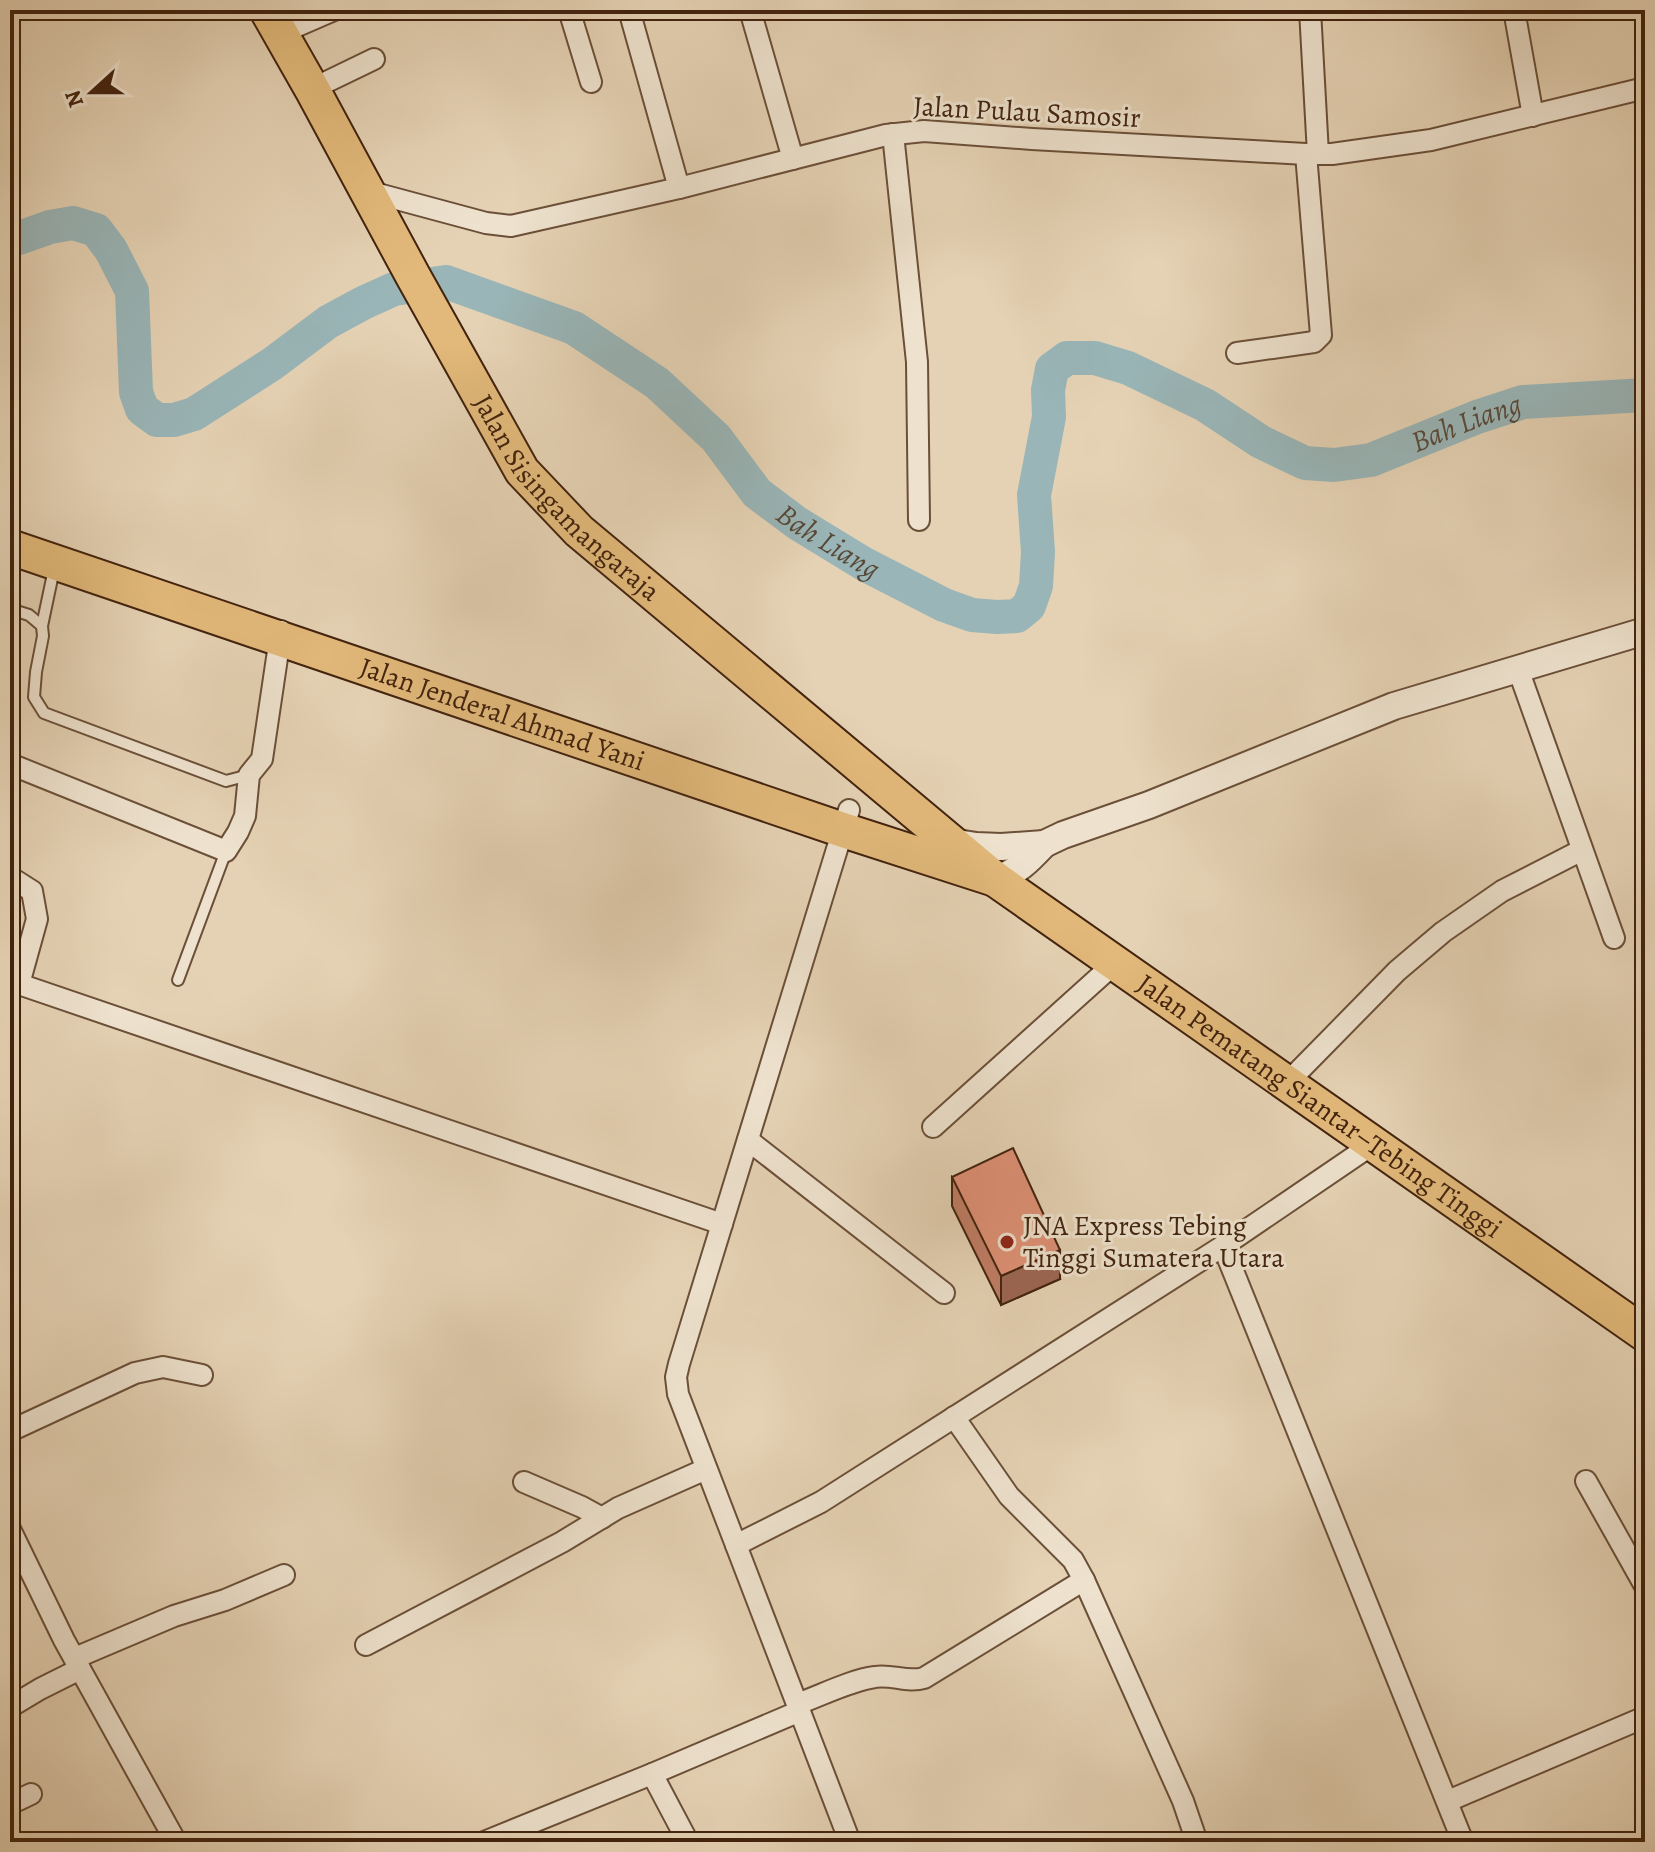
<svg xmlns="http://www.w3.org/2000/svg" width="1655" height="1852" viewBox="0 0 1655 1852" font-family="Alegreya,serif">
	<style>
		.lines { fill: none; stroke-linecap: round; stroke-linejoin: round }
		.river { stroke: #99b5b7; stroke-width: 34 }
		.service-casing { stroke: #6b4f38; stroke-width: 14 }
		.minor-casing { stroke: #6b4f38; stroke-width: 24 }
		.tertiary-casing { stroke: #6b4f38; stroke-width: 30 }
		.primary-casing { stroke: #42230e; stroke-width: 38 }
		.trunk-casing { stroke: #42230e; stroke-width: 38 }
		.service { stroke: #eee2ce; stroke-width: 10 }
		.minor { stroke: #eee2ce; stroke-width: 20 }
		.tertiary { stroke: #eee2ce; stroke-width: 26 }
		.primary { stroke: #e2b97a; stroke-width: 34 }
		.trunk { stroke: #e2b97a; stroke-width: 34 }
		.wall { fill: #c07d65; stroke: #42230e; stroke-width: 2 }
		.shaded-wall { fill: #9c6653; stroke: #42230e; stroke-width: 2 }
		.building { fill: #df9176; stroke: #42230e; stroke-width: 2 }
		.poi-dot { fill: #8f2418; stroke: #eee2ce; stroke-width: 3 }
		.labels { text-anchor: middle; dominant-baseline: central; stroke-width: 6; stroke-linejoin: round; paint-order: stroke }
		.street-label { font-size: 28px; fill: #42230e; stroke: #eee2ce }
		.poi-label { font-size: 28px; fill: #42230e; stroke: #eee2ce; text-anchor: start }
		.water-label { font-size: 30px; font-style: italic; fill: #584838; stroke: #eee2ce }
	</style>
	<rect width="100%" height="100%" fill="#e5d2b4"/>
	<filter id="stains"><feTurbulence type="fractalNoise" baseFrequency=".0025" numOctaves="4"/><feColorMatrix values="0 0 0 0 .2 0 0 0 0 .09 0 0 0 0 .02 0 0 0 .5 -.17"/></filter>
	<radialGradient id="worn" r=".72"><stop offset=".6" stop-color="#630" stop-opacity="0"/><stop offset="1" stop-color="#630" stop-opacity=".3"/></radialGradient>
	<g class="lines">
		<path class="river" id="s1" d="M10,239L19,238L50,227L73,223L96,230L111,250L132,291L136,392L142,409L157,420H174L194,414L272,364L328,322L363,303L394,289L446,282L574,328L657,383L716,438L757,493L797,523L864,564L944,605L972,615L997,617L1017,616L1029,606L1036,586L1038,552L1034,495L1049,417L1048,390L1052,369L1067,358H1095L1128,368L1205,405L1261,442L1305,463L1334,465L1371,460L1477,417L1523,402L1645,395"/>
		<defs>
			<g id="service">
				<path d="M10,609L29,615L42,626L43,636L36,672L34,697L44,713L226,781L249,775"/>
				<path d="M42,626L54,569"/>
				<path d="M178,980L226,851"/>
			</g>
			<g id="minor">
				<path d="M569,10L591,82"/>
				<path d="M629,10L679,188"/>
				<path d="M750,10L793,159"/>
				<path d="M1310,10L1318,154"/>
				<path d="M1514,10L1533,116"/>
				<path d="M281,33L334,10"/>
				<path d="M312,89L374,59"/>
				<path d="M893,134L917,362L919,520"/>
				<path d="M367,191L486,223L511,226L679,188L886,135L924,131L1032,139L1306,154H1332L1431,140L1645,88"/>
				<path d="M1237,353L1314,342L1321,335L1306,154"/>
				<path d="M1518,669L1614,938"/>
				<path d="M10,764L226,851L238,832L245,816L249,775L262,759L281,631"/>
				<path d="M849,810L679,1364L676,1377L678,1394L850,1842"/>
				<path d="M10,877L32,891L37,919L19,984"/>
				<path d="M10,981L722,1224"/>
				<path d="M1287,1083L1397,971L1443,932L1502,891L1582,850"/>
				<path d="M933,1127L1115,963"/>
				<path d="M748,1140L944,1293"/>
				<path d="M1223,1246L1463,1842"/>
				<path d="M954,1417L1009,1496L1073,1560L1084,1580L1183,1801L1197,1842"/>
				<path d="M10,1431L135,1373L163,1367L202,1375"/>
				<path d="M1586,1481L1645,1586"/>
				<path d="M524,1482L582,1507L602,1518"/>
				<path d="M10,1529L64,1640L176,1842"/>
				<path d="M736,1545L821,1502L1223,1246L1373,1144"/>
				<path d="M366,1645L562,1542L618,1508L706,1469"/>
				<path d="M75,1658L174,1616L225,1600L284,1575"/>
				<path d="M797,1704C820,1696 851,1680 875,1677C892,1674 907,1683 924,1678L1084,1580"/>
				<path d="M10,1707L40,1689L80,1669"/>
				<path d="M652,1774L688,1842"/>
				<path d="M1448,1801L1645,1717"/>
				<path d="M10,1804L31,1794"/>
				<path d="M484,1842L652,1774L800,1711"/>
			</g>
			<g id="tertiary">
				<path d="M951,842L976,846L1001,847L1044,844L1063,835L1149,805L1394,706L1645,631"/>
				<path d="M995,879C1017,873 1029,860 1044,844"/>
			</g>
			<g id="primary">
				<path id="s2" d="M10,547L843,830L995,879"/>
			</g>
			<g id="trunk">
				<path id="s3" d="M267,10L312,89L413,276L522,471L579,531L995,879L1645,1334"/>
			</g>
		</defs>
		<use href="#service" class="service-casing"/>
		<use href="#minor" class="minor-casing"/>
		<use href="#tertiary" class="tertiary-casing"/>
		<use href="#primary" class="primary-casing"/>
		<use href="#trunk" class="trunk-casing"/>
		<use href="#service" class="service"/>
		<use href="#minor" class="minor"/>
		<use href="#tertiary" class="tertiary"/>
		<use href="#primary" class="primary"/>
		<use href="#trunk" class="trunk"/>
	</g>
	<path class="wall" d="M952,1177L1060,1279L1001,1305L952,1206Z"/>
	<path class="shaded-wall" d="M1060,1250V1279L1001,1305V1276Z"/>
	<path class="building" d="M1013,1148L1060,1250L1001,1276L952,1177Z"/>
	<circle class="poi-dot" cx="1007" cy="1242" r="8"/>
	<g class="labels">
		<g class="street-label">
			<text transform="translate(1027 112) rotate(3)">Jalan Pulau Samosir</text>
			<text stroke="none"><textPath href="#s3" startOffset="576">Jalan Sisingamangaraja</textPath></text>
			<text stroke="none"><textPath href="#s2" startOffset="520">Jalan Jenderal Ahmad Yani</textPath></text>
			<text stroke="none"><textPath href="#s3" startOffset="1548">Jalan Pematang Siantar–Tebing Tinggi</textPath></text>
		</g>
		<g class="poi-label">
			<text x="1023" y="1226">JNA Express Tebing<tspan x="1023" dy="32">Tinggi Sumatera Utara</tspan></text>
		</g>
		<g class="water-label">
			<text stroke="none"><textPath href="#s1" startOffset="2010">Bah Liang</textPath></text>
			<text stroke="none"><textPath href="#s1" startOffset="1096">Bah Liang</textPath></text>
		</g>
	</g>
	<rect width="1655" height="1852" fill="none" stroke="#e5d2b4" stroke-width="40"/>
	<rect x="12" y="12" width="1631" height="1828" fill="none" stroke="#42230e" stroke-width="4"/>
	<rect x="20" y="20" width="1615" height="1812" fill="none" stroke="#42230e" stroke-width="2"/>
	<g transform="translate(92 92) rotate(249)" stroke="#eee2ce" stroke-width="6" paint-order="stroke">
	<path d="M0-6L14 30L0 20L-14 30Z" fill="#42230e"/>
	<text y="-12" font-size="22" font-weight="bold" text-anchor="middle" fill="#42230e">N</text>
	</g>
	<rect width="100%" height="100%" filter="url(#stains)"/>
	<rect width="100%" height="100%" fill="url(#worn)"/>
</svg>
